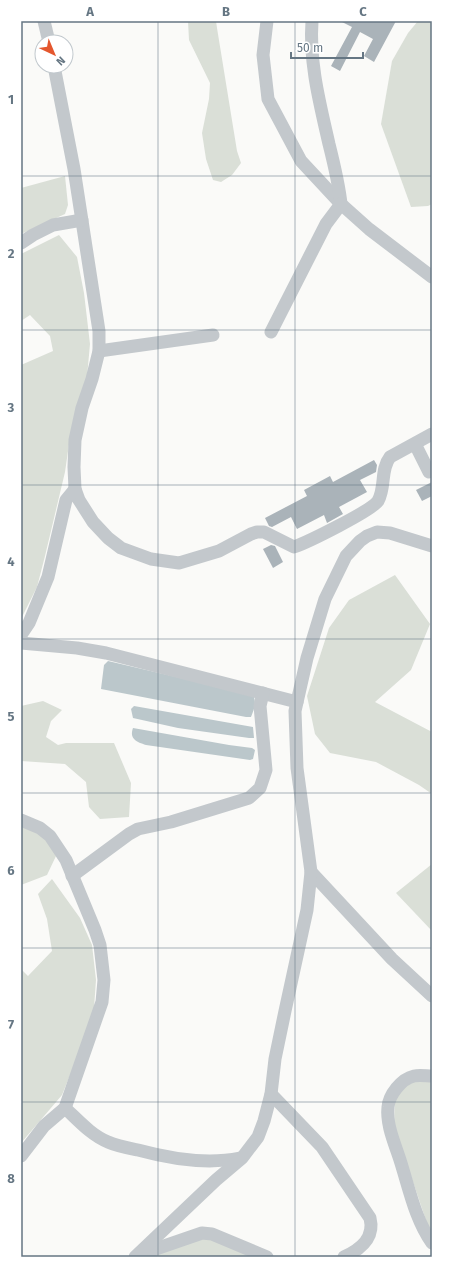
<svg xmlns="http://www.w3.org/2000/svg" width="453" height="1278" viewBox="0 0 453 1278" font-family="'Fira Sans',sans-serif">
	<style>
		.green { fill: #dadfd7 }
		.water { fill: #bbc7cb }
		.building { fill: #aab3b9 }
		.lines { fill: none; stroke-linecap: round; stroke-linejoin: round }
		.minor { stroke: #c3c8cc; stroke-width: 13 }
		.grid { fill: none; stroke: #657683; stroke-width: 1; stroke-opacity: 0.55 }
		.neatline { fill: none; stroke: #657683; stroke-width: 1.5 }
		.grid-label { font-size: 13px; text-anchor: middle; font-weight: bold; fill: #657683 }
	</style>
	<rect width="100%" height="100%" fill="#fafaf8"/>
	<g class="green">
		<path d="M188,21H216L217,28L237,151L241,163L232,175L221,182L213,180L206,159L202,133L209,99L210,83L189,40Z"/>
		<path d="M418,21H432V204L428,206L411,207L381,124L392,61L408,33Z"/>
		<path d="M65,176L68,205L65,214L21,234V188Z"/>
		<path d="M59,235L77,257L84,293L90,344L87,377L70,437L65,472L45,556L37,587L21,619V365L53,351L50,336L30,315L21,321V254Z"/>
		<path d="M395,575L430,624L411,670L375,702L432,732V794L419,785L376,762L330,753L315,734L307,696L329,628L349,600Z"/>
		<path d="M43,701L62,710L51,721L46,737L58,745L66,743H114L131,783L129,817L100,819L89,807L86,782L65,764L21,761V706Z"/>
		<path d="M21,827C43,831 46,837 56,856L47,875L21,885Z"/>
		<path d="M432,864V931L396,893Z"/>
		<path d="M52,879L80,918L92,945L96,980L94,1008L78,1055L62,1095L21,1143V969L28,976L52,951L47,919L38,894Z"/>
		<path d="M432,1080V1236L430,1232L394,1126L395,1096L410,1082Z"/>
		<path d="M207,1237L256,1257H146Z"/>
	</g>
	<g class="water">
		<path d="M108,661L253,695C257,703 254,709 251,717H246L101,689L104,665Z"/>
		<path d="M134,706L253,727L254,738H249L178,728L133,718L131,709Z"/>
		<path d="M133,728L229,745L252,748L255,750L253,759L250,760L146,745C137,742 129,739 133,728Z"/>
	</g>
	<g class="building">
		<path d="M340,21H396L374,62L364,56L373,39L360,32L340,71L331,66L352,27Z"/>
		<path d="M374,460L377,465L376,472L360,480L367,492L339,507L343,514L327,523L324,515L297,529L291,517L272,527L269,526L265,518L307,496L304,490L330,476L333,482Z"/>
		<path d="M432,482V496L422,501L416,490Z"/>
		<path d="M271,545L275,546L283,562L273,568L263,549Z"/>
	</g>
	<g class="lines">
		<g class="minor">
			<path d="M44,21L49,42"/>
			<path d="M267,21L263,55L268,99L301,161L341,204"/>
			<path d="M312,21C309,63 320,104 329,144C334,164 339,184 341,204"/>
			<path d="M54,66L74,169L99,331V351L92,379L82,408L75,440L74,467L75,489L79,500L93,522L108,538L121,548L151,559L179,563L219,551L251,534L257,532H264L294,547C308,542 371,511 378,501C386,487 380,470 390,457L432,434"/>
			<path d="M21,243L33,235L53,225L82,220"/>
			<path d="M271,332L326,224L341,204L369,229L432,277"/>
			<path d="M99,351L213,335"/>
			<path d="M415,444L429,472"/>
			<path d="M21,635L29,623L48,577L66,500L75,489"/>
			<path d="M21,643L77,648L106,653L297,702"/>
			<path d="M21,820L40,828L50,836L66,860L95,930L100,945L104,980L102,1002L65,1108L44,1126L21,1156"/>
			<path d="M311,872L392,959L432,996"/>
			<path d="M72,876L129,834L138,829L171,822L249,798L260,788L266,770L260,706L263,693"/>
			<path d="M432,1076C427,1076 419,1075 414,1076C401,1079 389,1095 388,1107C386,1125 395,1144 400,1160C409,1188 415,1219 432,1243"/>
			<path d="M271,1094L322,1147L370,1218C375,1238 361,1249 344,1257"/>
			<path d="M65,1108C78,1120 91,1135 108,1142C117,1146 128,1148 138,1150C171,1159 206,1165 240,1158"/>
			<path d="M141,1254L202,1233L212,1234L267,1257"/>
			<path d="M135,1257L216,1180L242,1158L258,1137L264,1121L271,1094L275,1059L285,1011L307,910L311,872L297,768L295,711L307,658L325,599L346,556L360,541L367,536L377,532L390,533L432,546"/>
		</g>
	</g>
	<path class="grid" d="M158,21V1257M295,21V1257M21,176H432M21,330H432M21,485H432M21,639H432M21,793H432M21,948H432M21,1102H432"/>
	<rect width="453" height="1278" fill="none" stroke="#ffffff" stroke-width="44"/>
	<g transform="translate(54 54) rotate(136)"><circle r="19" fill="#ffffff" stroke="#c1c8cd"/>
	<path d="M0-3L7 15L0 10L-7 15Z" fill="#e4572e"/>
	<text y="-6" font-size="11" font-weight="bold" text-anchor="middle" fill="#657683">N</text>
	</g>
	<path d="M291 52v6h72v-6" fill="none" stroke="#657683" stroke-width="2"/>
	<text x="297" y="52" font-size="12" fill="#657683" stroke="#ffffff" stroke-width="3" paint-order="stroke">50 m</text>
	<rect x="22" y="22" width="409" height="1234" class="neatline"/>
	<g class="grid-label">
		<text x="90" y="16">A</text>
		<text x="226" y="16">B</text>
		<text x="363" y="16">C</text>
		<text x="11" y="104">1</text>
		<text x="11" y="258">2</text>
		<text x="11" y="412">3</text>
		<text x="11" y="566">4</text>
		<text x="11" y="721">5</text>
		<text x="11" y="875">6</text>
		<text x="11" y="1029">7</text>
		<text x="11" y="1183">8</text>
	</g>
</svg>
